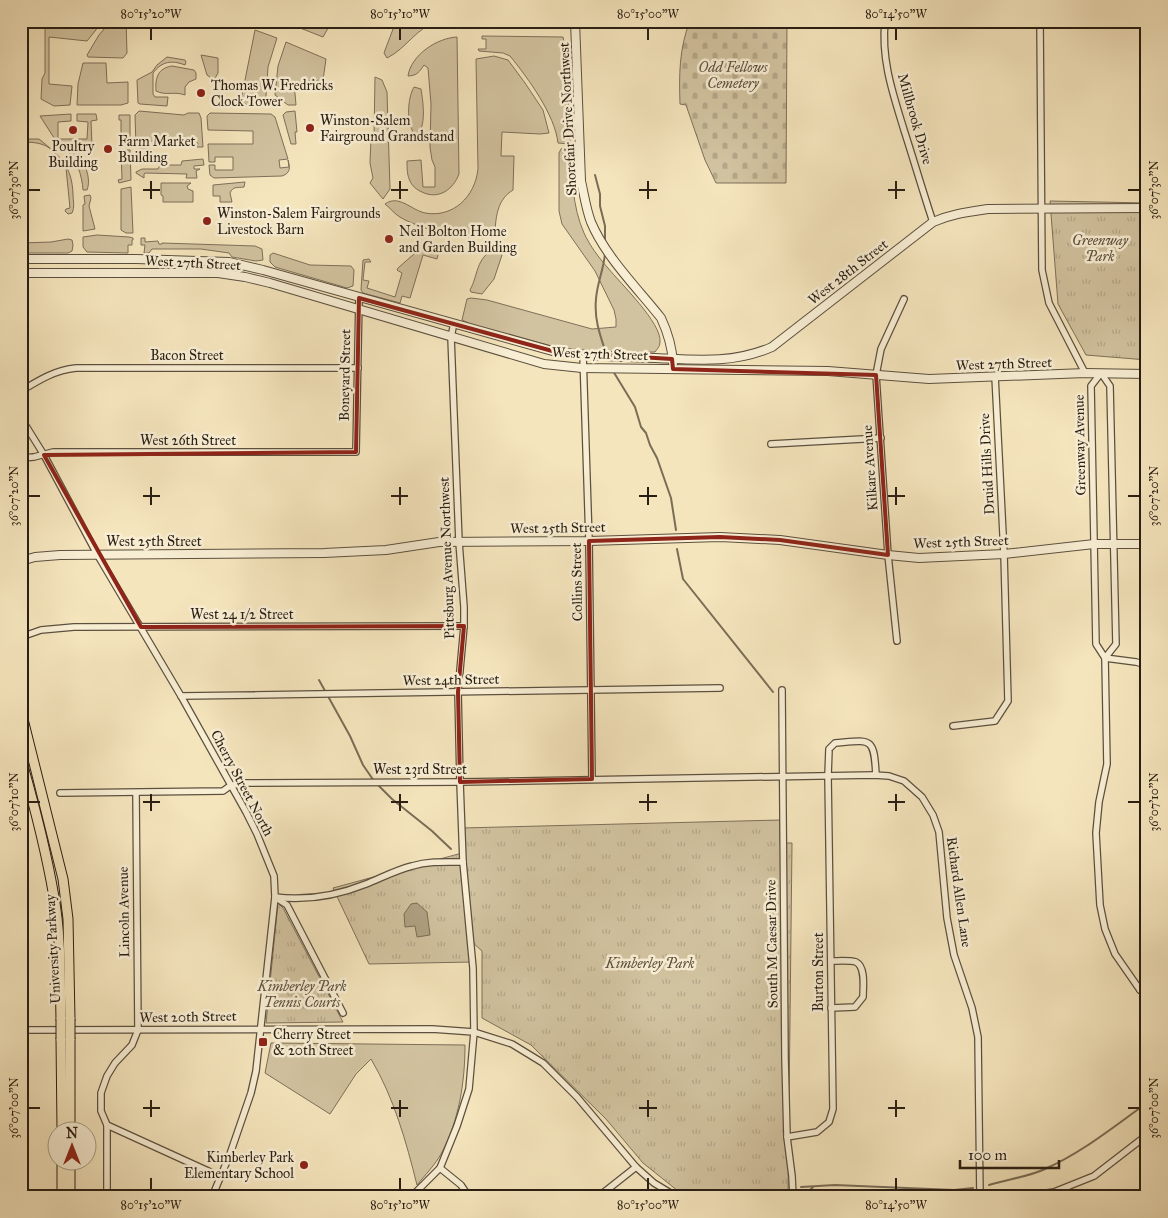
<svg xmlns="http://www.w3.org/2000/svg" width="1168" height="1218" viewBox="0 0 1168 1218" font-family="'IM FELL Great Primer',serif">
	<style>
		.green { fill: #d2c3a0; stroke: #7e705a }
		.cemetery { fill: url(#cemetery-stones); stroke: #7e705a }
		.park { fill: url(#park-tufts); stroke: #7e705a }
		.water { fill: #b0a183; stroke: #7a6d56 }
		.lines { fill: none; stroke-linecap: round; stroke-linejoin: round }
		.stream { stroke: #7a6d56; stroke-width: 2 }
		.minor-casing { stroke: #5c503e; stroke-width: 8 }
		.tertiary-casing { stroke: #5c503e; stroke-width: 10 }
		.primary-casing { stroke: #291e13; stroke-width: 11 }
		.minor { stroke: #f8eed4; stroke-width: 5.5 }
		.tertiary { stroke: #f8eed4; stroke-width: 8 }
		.primary { stroke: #f5e5bd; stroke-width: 9 }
		.primary-bridge-casing { stroke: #291e13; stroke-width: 11; stroke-linecap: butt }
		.primary-bridge { stroke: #f5e5bd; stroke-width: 9 }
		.marked { fill: none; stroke: #8f2418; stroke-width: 4; stroke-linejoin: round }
		.ticks { fill: none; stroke: #291e13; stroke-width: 2 }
		.poi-dot { fill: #8f2418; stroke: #f8eed4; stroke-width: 2 }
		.labels { text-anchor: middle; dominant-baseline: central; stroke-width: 5; stroke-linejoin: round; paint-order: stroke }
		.park-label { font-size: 14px; font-style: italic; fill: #5c503d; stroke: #f8eed4 }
		.poi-label { font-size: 14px; fill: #291e13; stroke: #f8eed4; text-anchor: start }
		.street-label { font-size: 14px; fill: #291e13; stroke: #f8eed4 }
		.neatline { fill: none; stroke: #291e13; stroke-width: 2 }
		.ticks-label { font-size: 12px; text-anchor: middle; fill: #291e13 }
	</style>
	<defs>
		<pattern id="cemetery-stones" width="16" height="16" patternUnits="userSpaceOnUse" patternTransform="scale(1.25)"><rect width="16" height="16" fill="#d2c3a0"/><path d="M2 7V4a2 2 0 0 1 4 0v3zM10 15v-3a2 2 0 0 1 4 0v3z" fill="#b4a789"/></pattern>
		<pattern id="park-tufts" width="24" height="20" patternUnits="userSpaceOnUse" patternTransform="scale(1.25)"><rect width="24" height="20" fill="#d2c3a0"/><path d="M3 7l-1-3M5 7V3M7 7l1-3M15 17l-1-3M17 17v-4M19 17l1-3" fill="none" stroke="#b4a789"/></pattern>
	</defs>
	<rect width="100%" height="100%" fill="#f5e5bd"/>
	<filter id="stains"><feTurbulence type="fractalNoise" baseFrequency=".004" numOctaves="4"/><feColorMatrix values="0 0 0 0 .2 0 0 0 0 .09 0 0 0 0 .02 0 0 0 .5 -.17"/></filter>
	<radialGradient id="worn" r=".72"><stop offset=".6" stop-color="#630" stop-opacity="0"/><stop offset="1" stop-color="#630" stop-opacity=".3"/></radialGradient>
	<g class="green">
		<path d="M45,21H103L87,41L49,37V84L72,86L70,105L54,106L41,99L42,79L45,73Z"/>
		<path d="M111,21L116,25L121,21H126L127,53L123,58L88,57L87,55L99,35Z"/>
		<path d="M297,21L310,27L313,21H332L323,37L295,26Z"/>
		<path d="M396,21H438C417,27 406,49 387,58L384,53Z"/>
		<path d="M255,30L277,38L268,67L266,96L258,107H249L241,100Z"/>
		<path d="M482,36L563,37L567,57L570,144L558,143C555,115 528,78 510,56L503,53L479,51L478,49H486V39H482Z"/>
		<path d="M457,37L459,174C453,190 438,200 422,192C417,190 412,186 410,181C407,175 407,168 407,161L421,160L423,187H435V167L432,160L430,147L431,104L428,68L424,65C420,71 417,76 408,76C411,55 437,38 457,37Z"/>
		<path d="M286,42L326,59L323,80L294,82L296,105H288L275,95L278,66Z"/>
		<path d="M201,55L218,58V73L214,80L207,75Z"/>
		<path d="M494,56L508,60L525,83L543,110L549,133L540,134L502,132L501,156H514L513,190C498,199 496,215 495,231C489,233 483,237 476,237C458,239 411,226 397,215C393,212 389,207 385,204C399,194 411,210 425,213C453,218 475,197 478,169L476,59Z"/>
		<path d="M167,57L185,60L186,62L185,65C172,60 162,61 153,73V94L155,97H168L167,106L140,104L138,103L137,80L152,72L157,65Z"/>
		<path d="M83,63H106L107,83L128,82V103L121,105H77L78,84Z"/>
		<path d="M172,66L194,70L196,73V79L189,82L185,87V95C174,91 166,96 156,91C155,78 158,68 172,66Z"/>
		<path d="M375,77L382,80L387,92L390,189L383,199L370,183L373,178L370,163L371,138L374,137Z"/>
		<path d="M414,87L421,89C423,102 427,127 416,136C406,126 407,99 414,87Z"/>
		<path d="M139,111L184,115L188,113H199L201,118L203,147H197L198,143L150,141V148H140L136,147L135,115Z"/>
		<path d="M295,111L297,132H295L296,144H291L283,115L286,112Z"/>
		<path d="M210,113L271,114L275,117L288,159L279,160L280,168L289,167L288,160C290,167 291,173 282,176L214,178L210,175L209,165H215V170H233V157H215V162H209L208,144H253V131L208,130L207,116Z"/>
		<path d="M71,114V121L58,122V139H87L88,122L77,121V114H96L97,120L91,121L92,146H63L56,141L40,116Z"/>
		<path d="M119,115H130V146H121V120H119Z"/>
		<path d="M21,139H39C60,156 72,166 73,194C73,200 75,207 72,213L68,214L65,211L66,209L70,208L66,168H62C55,145 42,142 21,142Z"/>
		<path d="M570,146C572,176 572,206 584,233C590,246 599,258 608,268C620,283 662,323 660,342C660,347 657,349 655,352L589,353L559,348L473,325L462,320L467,299L471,298L487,300L592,329L616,327V319L614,310L595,271L562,224L559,211V153L561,149Z"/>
		<path d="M67,148L78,150C83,161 92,177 87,190H83C82,176 77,158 65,149Z"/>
		<path d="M121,150H130L131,180L119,183L118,180L122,179Z"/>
		<path d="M203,159L204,165L194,166V169H200L196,171L197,178H186L187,174L145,173L144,174V178L136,173V172L142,169H158L160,165H181L182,161Z"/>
		<path d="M245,182L244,187C237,188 233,186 230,193L232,202H220V196H213V185Z"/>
		<path d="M161,183H191L187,186L188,189L193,191V202H163V196L161,195Z"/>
		<path d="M131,187L133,233H126L121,230V189Z"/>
		<path d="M90,195L91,198L89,206L95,229L83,231V205L85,204L84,196Z"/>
		<path d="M97,235L129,237L133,238V240H132V245H128V253L87,252L83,247V237Z"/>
		<path d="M141,238H145V242L158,241L159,244H162V243L255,246L262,249L263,260L256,261L232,257L229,253L201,249H152L149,253H144L145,245H141Z"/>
		<path d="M68,239L72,240L73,245L72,251L68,253H21V243L51,242Z"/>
		<path d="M425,250L439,251L437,259L423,255L410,298L402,296L400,303L363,293L361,290L363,260L369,259L371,262H365L363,280L369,281L367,288L395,297L402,273L397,270L398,268L414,254Z"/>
		<path d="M494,250H498L502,255L494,279L482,294L471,292L470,290C478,276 476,257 494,250Z"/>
		<path d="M273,253L310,265L351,266L354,270L353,286L347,288L275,267L270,262V255Z"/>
		<path d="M271,1043L465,1045C465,1082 459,1121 441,1154C435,1165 425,1175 417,1185C406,1141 394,1098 371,1059L356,1074L330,1114L265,1073Z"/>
	</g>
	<path class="cemetery" d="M690,21H787L786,183H716L705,160L686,105L680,104C679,76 679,48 690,21Z"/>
	<g class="park">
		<path d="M1050,201L1147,203V360L1086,355L1058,304Z"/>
		<path d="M780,820V843H792L788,1197H689L683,1195L643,1163L606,1119L531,1045L482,1018V951L472,942V962L369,964L333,888L462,853V828Z"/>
		<path d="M278,903L283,908L343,1022L266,1023Z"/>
	</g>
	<path class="water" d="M417,903L427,912L430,935L417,937L415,926L405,927L404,914L411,904Z"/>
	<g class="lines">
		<g class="stream">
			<path d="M595,175L600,194V206L605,226V243"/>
			<path d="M605,253C604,269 597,283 596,299C594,319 600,335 606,353"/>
			<path d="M613,371L635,407L641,427L646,433L650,445L657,458L671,498L676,530"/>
			<path d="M677,549L683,579L773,692"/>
			<path d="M319,680L350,736L363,765L374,781"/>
			<path d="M377,784L392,799L432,831L451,849"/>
			<path d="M989,1185C1008,1179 1028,1177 1045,1169C1083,1152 1113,1127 1147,1103"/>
			<path d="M801,1187L835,1185L954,1190L973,1188"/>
			<path d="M806,1194L813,1187"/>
		</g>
		<defs>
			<g id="minor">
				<path d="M885,21C881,60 893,94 904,130C914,161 923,192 933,222"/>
				<path d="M1040,21L1042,270L1049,303L1085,373"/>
				<path d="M583,355L589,541L592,779"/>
				<path d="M21,391C39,380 55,370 76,368H358"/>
				<path d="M21,418L44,455L97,554L181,696L246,812L257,834L274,876L275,897L256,1071L251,1093L230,1154L212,1197"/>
				<path d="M771,444L881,438"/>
				<path d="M21,458L34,457L53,452H356L359,298"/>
				<path d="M21,637L41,630L74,627L464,626"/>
				<path d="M897,641L888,555L876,375L881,349L904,299"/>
				<path d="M1105,658L1116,644L1110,386L1101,373L1091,386L1096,644L1105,658L1107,764L1099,802L1096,833L1100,905L1105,929L1115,954L1140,990L1147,995"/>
				<path d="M1105,658L1136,662L1147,665"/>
				<path d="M782,690L785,1058L787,1137L792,1176L793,1197"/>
				<path d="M181,696L720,688"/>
				<path d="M953,726L995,721L1008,701L1004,554L995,376"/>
				<path d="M60,793L223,791L230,786L241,783L460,782L874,775L889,776L904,781L922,797L933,815L939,832L947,918L954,955L972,1008L978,1037L980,1197"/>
				<path d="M275,897C306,901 336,896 366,884C381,878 396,870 412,866C429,861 446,862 463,862"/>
				<path d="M276,898L287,905L343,1013"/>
				<path d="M1140,990L1147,982"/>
				<path d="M831,1008L855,1007L863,997C863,988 866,967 856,962C849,960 838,961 831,961"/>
				<path d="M21,1030L432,1029L474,1032L512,1044L543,1063L577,1097L636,1167L654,1183L677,1197"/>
				<path d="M107,1125L219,1176"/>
				<path d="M787,1137L817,1132L829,1122L833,1109L828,776L829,749L835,743C871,740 874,736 876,775"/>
				<path d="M440,1168L461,1185L469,1197"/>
				<path d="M107,1197V1125L101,1111V1093L107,1076L115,1063L132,1045L138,1030L136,793"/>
				<path d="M411,1197L440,1168L457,1126L469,1089L474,1032L473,968L463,862L460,782L458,692L464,626V607L459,542L451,337L454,323"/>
				<path d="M598,1197L636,1167"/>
				<path d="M1018,1197L1054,1192L1094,1176L1147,1135"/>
			</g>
			<g id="tertiary">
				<path d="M575,21L581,181C584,194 586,209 591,222C605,256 638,289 661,318C668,333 672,346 673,363"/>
				<path d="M21,259H136L229,262L263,270L556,352C589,356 622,357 655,358C696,360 733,364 772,347L933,222C951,214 968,212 988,209L1147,208"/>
				<path d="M21,273H218L245,277L270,283L544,364L582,368L828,371L929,379L1085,373L1147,374"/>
				<path d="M21,561L35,557L60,555L324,553L386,550L439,542L589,541L720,537L780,540L888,555L919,558L1004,554L1094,544H1147"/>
			</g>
			<g id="primary">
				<path d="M21,711L63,879L68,919L70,1019"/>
				<path d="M21,759C34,804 46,850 54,897C61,936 60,978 61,1019"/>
				<path d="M61,1039L62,1130"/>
				<path d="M70,1039V1130"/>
				<path d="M62,1160V1197"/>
				<path d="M70,1160V1197"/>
			</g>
		</defs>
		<use href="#minor" class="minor-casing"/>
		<use href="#tertiary" class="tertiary-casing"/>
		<use href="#primary" class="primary-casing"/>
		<use href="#minor" class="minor"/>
		<use href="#tertiary" class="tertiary"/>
		<use href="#primary" class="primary"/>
		<defs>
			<g id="primary-bridge">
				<path d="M61,1019V1039"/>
				<path d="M70,1019V1039"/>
			</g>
		</defs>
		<use href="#primary-bridge" class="primary-bridge-casing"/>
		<use href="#primary-bridge" class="primary-bridge"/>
	</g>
	<path class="marked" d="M359,298L556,352L672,359L673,369L876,375L888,555L780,540L720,537L589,541L592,779L460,782L458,692L464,626L141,627L44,455L356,452Z"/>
	<path class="ticks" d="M151,28V40M400,28V40M648,28V40M896,28V40M151,181V199M400,181V199M648,181V199M896,181V199M28,190H40M143,190H160M391,190H408M639,190H657M888,190H905M1128,190H1140M151,487V505M400,487V505M648,487V505M896,487V505M28,496H40M143,496H160M391,496H408M639,496H657M888,496H905M1128,496H1140M151,794V811M400,794V811M648,794V811M896,794V811M28,802H40M143,802H160M391,802H408M639,802H657M888,802H905M1128,802H1140M151,1100V1117M400,1100V1117M648,1100V1117M896,1100V1117M28,1108H40M143,1108H160M391,1108H408M639,1108H657M888,1108H905M1128,1108H1140M151,1178V1190M400,1178V1190M648,1178V1190M896,1178V1190"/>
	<g class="poi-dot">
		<circle cx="201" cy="93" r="5"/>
		<circle cx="310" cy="128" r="5"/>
		<circle cx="73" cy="130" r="5"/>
		<circle cx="108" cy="149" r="5"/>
		<circle cx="207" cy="221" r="5"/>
		<circle cx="389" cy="239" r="5"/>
		<rect x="258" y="1037" width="10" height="10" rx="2.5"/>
		<circle cx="304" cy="1165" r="5"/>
	</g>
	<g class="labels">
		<g class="park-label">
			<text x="733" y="67">Odd Fellows<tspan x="733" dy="16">Cemetery</tspan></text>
			<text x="1100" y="240">Greenway<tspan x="1100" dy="16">Park</tspan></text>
			<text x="650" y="963">Kimberley Park</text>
			<text x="302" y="986">Kimberley Park<tspan x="302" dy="16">Tennis Courts</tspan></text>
		</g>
		<g class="poi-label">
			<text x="211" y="85">Thomas W. Fredricks<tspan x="211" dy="16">Clock Tower</tspan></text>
			<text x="320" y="120">Winston-Salem<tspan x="320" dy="16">Fairground Grandstand</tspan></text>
			<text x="118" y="141">Farm Market<tspan x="118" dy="16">Building</tspan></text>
			<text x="73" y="146" text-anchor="middle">Poultry<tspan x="73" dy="16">Building</tspan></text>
			<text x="217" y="213">Winston-Salem Fairgrounds<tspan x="217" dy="16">Livestock Barn</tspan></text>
			<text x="399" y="231">Neil Bolton Home<tspan x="399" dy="16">and Garden Building</tspan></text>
			<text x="273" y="1034">Cherry Street<tspan x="273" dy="16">&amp; 20th Street</tspan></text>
			<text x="294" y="1157" text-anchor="end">Kimberley Park<tspan x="294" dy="16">Elementary School</tspan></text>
		</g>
		<g class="street-label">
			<text transform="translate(568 119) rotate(-93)">Shorefair Drive Northwest</text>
			<text transform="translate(915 119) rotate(74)">Millbrook Drive</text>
			<text transform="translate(193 263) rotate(3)">West 27th Street</text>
			<text transform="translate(848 272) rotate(-38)">West 28th Street</text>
			<text transform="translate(600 354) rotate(2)">West 27th Street</text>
			<text x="187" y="355">Bacon Street</text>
			<text transform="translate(1004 364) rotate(-2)">West 27th Street</text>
			<text transform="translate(345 375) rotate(-89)">Boneyard Street</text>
			<text x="188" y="440">West 26th Street</text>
			<text transform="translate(1080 445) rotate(-91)">Greenway Avenue</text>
			<text transform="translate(987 464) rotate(-93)">Druid Hills Drive</text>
			<text transform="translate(870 468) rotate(-94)">Kilkare Avenue</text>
			<text transform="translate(558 528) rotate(-1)">West 25th Street</text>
			<text x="154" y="541">West 25th Street</text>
			<text transform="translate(961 542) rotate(-2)">West 25th Street</text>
			<text transform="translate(447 558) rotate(-92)">Pittsburg Avenue Northwest</text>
			<text transform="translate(577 582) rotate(-91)">Collins Street</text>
			<text x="242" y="614">West 24 1/2 Street</text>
			<text transform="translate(451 680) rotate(-1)">West 24th Street</text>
			<text x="420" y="769">West 23rd Street</text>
			<text transform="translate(242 783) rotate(62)">Cherry Street North</text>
			<text transform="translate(959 892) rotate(82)">Richard Allen Lane</text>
			<text transform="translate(124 912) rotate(-91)">Lincoln Avenue</text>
			<text transform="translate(772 944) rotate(-91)">South M Caesar Drive</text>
			<text transform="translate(53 949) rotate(-93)">University Parkway</text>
			<text transform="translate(818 972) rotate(-90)">Burton Street</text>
			<text transform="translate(188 1017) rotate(-1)">West 20th Street</text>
		</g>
	</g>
	<rect width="1168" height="1218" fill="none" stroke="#f5e5bd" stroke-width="55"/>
	<g transform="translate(72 1146)"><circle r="24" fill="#f8eed4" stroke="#a59b87"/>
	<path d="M0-4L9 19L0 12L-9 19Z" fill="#8f2418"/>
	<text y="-8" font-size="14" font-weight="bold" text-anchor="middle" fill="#291e13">N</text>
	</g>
	<path d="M960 1160v8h99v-8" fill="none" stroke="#291e13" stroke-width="2.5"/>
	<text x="968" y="1160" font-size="15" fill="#291e13" stroke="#f8eed4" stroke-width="4" paint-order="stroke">100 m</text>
	<rect x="28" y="28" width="1112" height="1162" class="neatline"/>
	<g class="ticks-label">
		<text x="151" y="18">80°15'20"W</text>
		<text x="400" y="18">80°15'10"W</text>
		<text x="648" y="18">80°15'00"W</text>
		<text x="896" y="18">80°14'50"W</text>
		<text transform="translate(14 190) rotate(-90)" y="4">36°07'30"N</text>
		<text transform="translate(1154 190) rotate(-90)" y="4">36°07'30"N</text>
		<text transform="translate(14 496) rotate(-90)" y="4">36°07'20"N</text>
		<text transform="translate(1154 496) rotate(-90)" y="4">36°07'20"N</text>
		<text transform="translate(14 802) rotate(-90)" y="4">36°07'10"N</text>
		<text transform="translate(1154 802) rotate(-90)" y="4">36°07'10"N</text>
		<text transform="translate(14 1108) rotate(-90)" y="4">36°07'00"N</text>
		<text transform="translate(1154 1108) rotate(-90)" y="4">36°07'00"N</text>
		<text x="151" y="1209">80°15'20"W</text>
		<text x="400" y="1209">80°15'10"W</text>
		<text x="648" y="1209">80°15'00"W</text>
		<text x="896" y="1209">80°14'50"W</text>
	</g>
	<rect width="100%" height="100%" filter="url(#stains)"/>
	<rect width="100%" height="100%" fill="url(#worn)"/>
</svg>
